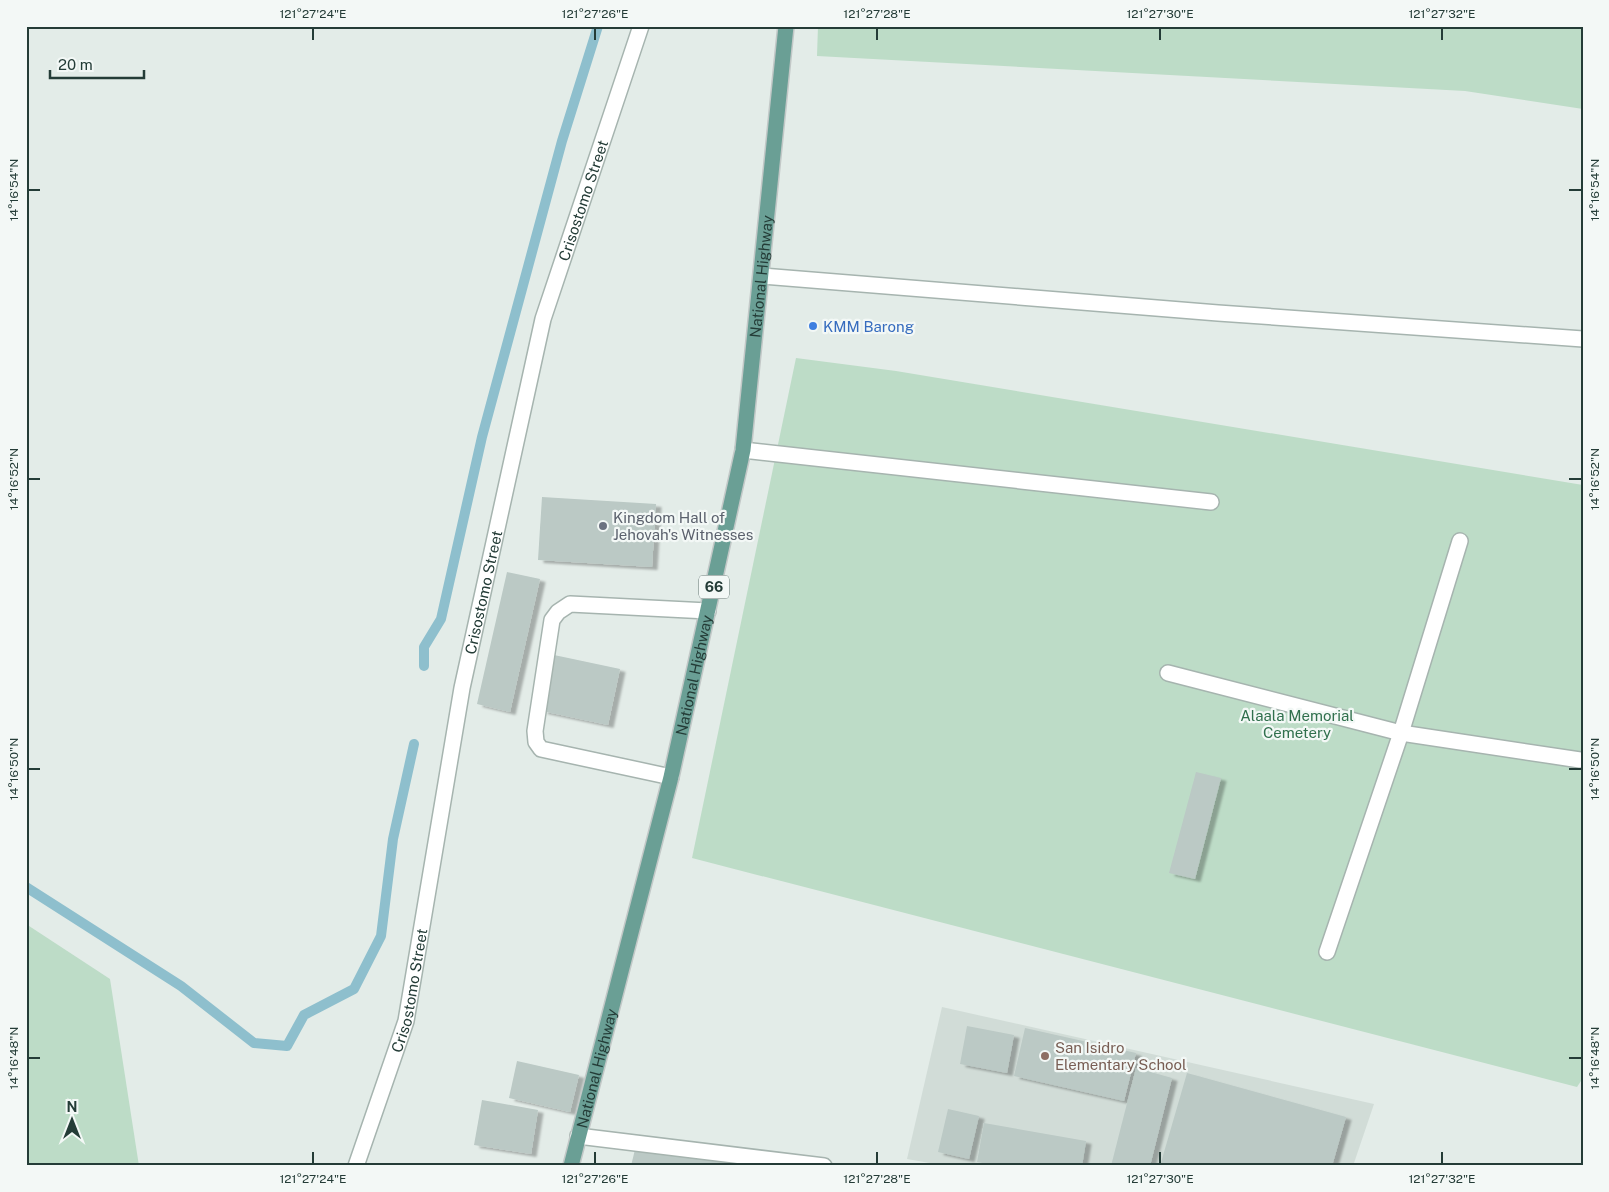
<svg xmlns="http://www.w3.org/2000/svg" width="1609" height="1192" viewBox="0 0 1609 1192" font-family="'Public Sans',sans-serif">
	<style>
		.built { fill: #d1dcd7 }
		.green { fill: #bddcc7 }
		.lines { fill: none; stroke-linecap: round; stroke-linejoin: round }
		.stream { stroke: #8ebfcd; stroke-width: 10 }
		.building { fill: #bbc9c5; filter: url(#shadow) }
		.lane-casing { stroke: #a6b4af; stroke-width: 18 }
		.street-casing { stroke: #a6b4af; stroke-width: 18 }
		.primary-casing { stroke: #c2c8c7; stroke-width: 18 }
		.lane { stroke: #fff; stroke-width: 15 }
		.street { stroke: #fff; stroke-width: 15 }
		.primary { stroke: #6a9f95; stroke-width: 15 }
		.ticks { fill: none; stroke: #243c37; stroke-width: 2 }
		.shop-dot { fill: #3f7fe0; stroke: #f3f8f6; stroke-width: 2 }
		.worship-dot { fill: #6b7280; stroke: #f3f8f6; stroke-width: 2 }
		.education-dot { fill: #8d6e63; stroke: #f3f8f6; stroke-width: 2 }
		.labels { text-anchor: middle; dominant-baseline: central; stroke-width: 4.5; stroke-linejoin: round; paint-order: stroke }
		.shield { fill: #f3f8f6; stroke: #627470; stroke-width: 1 }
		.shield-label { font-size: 14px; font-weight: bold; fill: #243c37 }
		.street-label { font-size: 15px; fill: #243c37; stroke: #f3f8f6 }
		.shop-label { font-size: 15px; fill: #366cbe; stroke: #f3f8f6; text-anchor: start }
		.worship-label { font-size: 15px; fill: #5b616d; stroke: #f3f8f6; text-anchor: start }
		.park-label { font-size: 15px; fill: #30704d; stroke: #f3f8f6 }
		.education-label { font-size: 15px; fill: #785e54; stroke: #f3f8f6; text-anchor: start }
		.neatline { fill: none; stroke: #243c37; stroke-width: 2 }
		.ticks-label { font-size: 12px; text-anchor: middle; fill: #243c37 }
	</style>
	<defs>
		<filter id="shadow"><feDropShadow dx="5.5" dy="3" stdDeviation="1" flood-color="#0004"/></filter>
	</defs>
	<rect width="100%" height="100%" fill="#e3ece8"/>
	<path class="built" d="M942,1007L1374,1104L1353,1166H947L907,1159Z"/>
	<g class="green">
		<path d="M818,26H1583V109L1465,91L817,56Z"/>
		<path d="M796,358L896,371L1583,485V1078L1577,1087L692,858Z"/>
		<path d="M26,924L110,979L139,1166H26Z"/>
	</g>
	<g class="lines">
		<g class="stream">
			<path d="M424,666V647L441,619L482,437L562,141L598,26"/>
			<path d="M26,887L181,986L254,1043L287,1046L304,1015L354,989L381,936L393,839L414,744"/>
		</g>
	</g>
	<g class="building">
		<path d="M542,497L656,504L652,567L538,560Z"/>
		<path d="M507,572L540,579L510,712L477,704Z"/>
		<path d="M554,655L620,669L608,725L542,711Z"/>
		<path d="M1196,772L1221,778L1195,879L1169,873Z"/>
		<path d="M967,1026L1014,1035L1007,1073L960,1064Z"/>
		<path d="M1025,1028L1136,1053L1124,1101L1014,1076Z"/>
		<path d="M517,1061L579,1075L570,1112L509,1098Z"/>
		<path d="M1136,1068L1172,1078L1150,1166H1111Z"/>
		<path d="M1187,1073L1346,1117L1332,1166H1160Z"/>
		<path d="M482,1100L538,1110L531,1154L474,1145Z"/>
		<path d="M948,1109L979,1116L969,1159L938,1152Z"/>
		<path d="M984,1123L1086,1141L1082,1166H1000L977,1162Z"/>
		<path d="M638,1137L732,1159L730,1166H631Z"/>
	</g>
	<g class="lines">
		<defs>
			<g id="lane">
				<path d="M762,276L1218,313L1583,339"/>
				<path d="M743,450L1211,502"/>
				<path d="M1168,673L1401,733L1580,760"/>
				<path d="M671,777L541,749L536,742L535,731L552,620L558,612L570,604L708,611"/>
				<path d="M1327,952L1401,733L1460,541"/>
			</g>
			<g id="street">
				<path d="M578,1136L824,1166"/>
				<path id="s1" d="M356,1166L406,1021L462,688L543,319L641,26"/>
			</g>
			<g id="primary">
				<path id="s2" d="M571,1166L671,777L743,450L786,26"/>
			</g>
		</defs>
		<use href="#lane" class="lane-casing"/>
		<use href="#street" class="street-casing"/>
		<use href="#primary" class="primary-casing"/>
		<use href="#lane" class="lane"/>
		<use href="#street" class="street"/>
		<use href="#primary" class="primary"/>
	</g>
	<path class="ticks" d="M313,28V40M595,28V40M877,28V40M1160,28V40M1442,28V40M28,190H40M1569,190H1582M28,479H40M1569,479H1582M28,769H40M1569,769H1582M28,1058H40M1569,1058H1582M313,1152V1164M595,1152V1164M877,1152V1164M1160,1152V1164M1442,1152V1164"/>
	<circle class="shop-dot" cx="813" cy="326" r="5"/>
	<circle class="worship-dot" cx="603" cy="526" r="5"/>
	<circle class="education-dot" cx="1045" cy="1056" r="5"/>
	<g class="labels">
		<rect class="shield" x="699" y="575.5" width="30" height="23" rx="4"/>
		<g class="shield-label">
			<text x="714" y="587">66</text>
		</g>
		<g class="street-label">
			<text stroke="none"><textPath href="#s1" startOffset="994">Crisostomo Street</textPath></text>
			<text stroke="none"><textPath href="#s2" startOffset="911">National Highway</textPath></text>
			<text stroke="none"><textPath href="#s1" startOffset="589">Crisostomo Street</textPath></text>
			<text stroke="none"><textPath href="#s2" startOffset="506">National Highway</textPath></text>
			<text stroke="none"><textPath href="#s1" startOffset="184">Crisostomo Street</textPath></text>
			<text stroke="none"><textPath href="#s2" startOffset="101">National Highway</textPath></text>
		</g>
		<g class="shop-label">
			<text x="823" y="326">KMM Barong</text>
		</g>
		<g class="worship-label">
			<text x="613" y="517">Kingdom Hall of<tspan x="613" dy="17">Jehovah's Witnesses</tspan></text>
		</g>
		<g class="park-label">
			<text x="1297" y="715">Alaala Memorial<tspan x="1297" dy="17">Cemetery</tspan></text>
		</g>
		<g class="education-label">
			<text x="1055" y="1047">San Isidro<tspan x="1055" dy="17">Elementary School</tspan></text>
		</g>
	</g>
	<rect width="1609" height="1192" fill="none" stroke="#f3f8f6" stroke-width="55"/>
	<g transform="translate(72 1120)" stroke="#f3f8f6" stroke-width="4" paint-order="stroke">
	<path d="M0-4L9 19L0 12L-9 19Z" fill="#243c37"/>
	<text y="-8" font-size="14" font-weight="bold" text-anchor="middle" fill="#243c37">N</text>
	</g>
	<path d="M50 70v8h94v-8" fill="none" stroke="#243c37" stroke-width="2.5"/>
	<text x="58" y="70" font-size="15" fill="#243c37" stroke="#f3f8f6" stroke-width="4" paint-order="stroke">20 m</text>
	<rect x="28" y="28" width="1554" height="1136" class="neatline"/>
	<g class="ticks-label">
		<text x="313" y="18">121°27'24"E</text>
		<text x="595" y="18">121°27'26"E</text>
		<text x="877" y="18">121°27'28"E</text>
		<text x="1160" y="18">121°27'30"E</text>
		<text x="1442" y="18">121°27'32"E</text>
		<text transform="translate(14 190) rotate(-90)" y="4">14°16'54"N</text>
		<text transform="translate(1595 190) rotate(-90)" y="4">14°16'54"N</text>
		<text transform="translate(14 479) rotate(-90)" y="4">14°16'52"N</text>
		<text transform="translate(1595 479) rotate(-90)" y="4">14°16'52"N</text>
		<text transform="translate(14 769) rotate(-90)" y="4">14°16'50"N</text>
		<text transform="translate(1595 769) rotate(-90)" y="4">14°16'50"N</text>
		<text transform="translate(14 1058) rotate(-90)" y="4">14°16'48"N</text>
		<text transform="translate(1595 1058) rotate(-90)" y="4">14°16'48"N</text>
		<text x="313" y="1183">121°27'24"E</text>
		<text x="595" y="1183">121°27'26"E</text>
		<text x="877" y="1183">121°27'28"E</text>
		<text x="1160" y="1183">121°27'30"E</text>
		<text x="1442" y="1183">121°27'32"E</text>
	</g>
</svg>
